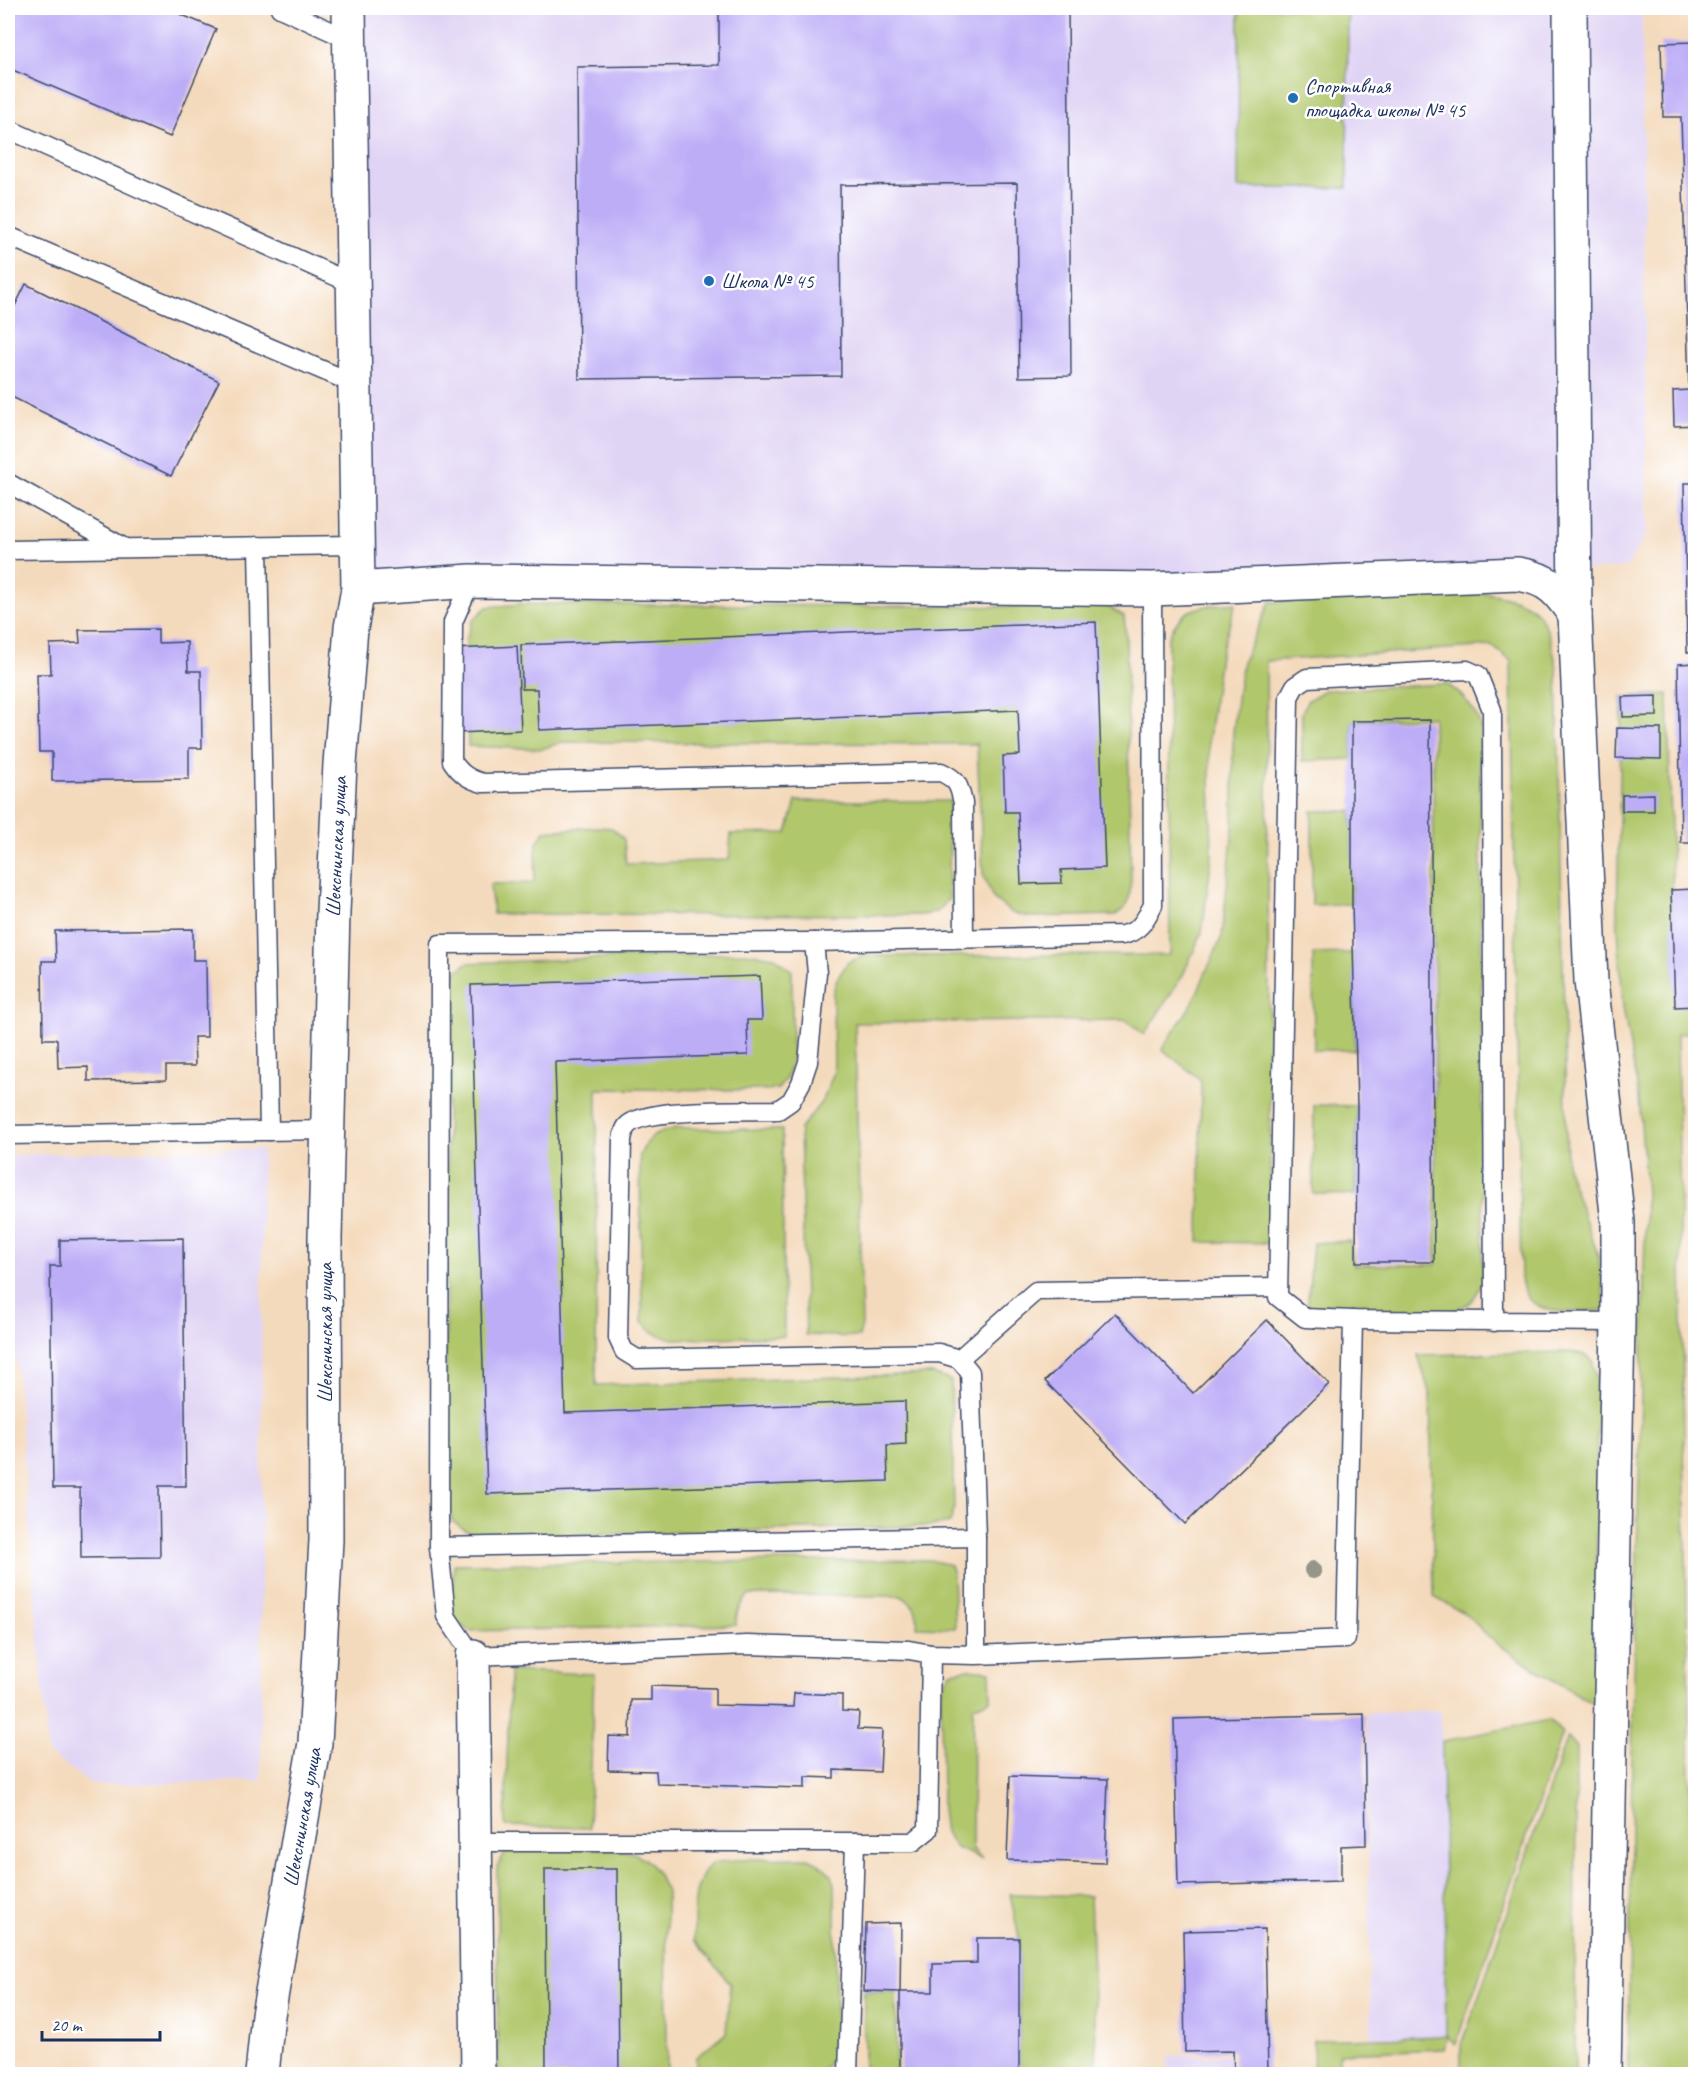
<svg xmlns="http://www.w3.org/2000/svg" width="1703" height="2082" viewBox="0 0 1703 2082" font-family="Caveat,sans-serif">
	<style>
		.built { fill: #e0d4f4 }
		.green { fill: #b1c76c; stroke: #667b65; stroke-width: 1.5 }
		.building { fill: #bdadf7 }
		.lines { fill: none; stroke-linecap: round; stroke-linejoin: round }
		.lane-casing { stroke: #3c496c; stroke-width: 21 }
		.street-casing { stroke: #3c496c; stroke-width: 36 }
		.lane { stroke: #fff; stroke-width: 18 }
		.street { stroke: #fff; stroke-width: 33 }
		.tree { fill: #95958a }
		.poi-dot { fill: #1f6fb2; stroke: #fff; stroke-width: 2 }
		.labels { text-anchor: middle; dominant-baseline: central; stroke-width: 5; stroke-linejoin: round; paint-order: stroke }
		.poi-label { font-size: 21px; fill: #1b2f5e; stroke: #fff; text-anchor: start }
		.street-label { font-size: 21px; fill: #1b2f5e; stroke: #fff }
	</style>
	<rect width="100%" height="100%" fill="#fff"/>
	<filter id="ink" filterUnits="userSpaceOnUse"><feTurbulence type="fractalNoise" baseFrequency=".0167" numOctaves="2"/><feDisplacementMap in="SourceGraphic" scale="12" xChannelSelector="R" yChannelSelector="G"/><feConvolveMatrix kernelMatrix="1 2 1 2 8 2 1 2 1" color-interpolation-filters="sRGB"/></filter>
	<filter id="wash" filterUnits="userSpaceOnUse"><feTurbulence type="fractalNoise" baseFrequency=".008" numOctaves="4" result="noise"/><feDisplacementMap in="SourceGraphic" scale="24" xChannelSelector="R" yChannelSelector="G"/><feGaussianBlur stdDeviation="1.35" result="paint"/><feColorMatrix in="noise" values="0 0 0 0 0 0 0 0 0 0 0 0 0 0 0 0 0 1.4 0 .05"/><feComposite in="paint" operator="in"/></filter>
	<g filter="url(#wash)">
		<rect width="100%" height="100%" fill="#f4dabc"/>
		<g class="built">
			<path d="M353,8H1642L1647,532L1627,567L1518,574L358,589Z"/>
			<path d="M262,1149L261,1781L93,1785L48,1753L8,1261V1155Z"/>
			<path d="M1441,1711L1446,2036L1371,2037L1366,1713Z"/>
			<path d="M1230,2055L1231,2074H1169L1168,2056Z"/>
		</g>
		<g class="green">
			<path d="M1239,8H1348L1347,188H1238Z"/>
			<path d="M1488,593C1543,603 1546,617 1557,668L1567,1169L1598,1255L1606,1310C1583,1311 1538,1319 1525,1293C1523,1289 1522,1283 1521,1279L1511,661L1492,646L1266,661L1271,1243L1199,1242L1201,1080L1162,1049L1192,1004L1222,936L1233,827V733L1238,691L1243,661L1270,602Z"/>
			<path d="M1236,603L1220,655L1209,738L1212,855L1202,932L1183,975L1144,1035L1126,1020L855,1023L862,1325L859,1337L806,1335L800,1129L823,1100L834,1072L833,993L837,979L848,962L864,956L1170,955L1168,639C1182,603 1202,607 1236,603Z"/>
			<path d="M523,604L1080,607L1105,605L1124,616L1126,636L1131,879C1129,897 1132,906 1115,915L1030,917L1012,913L993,898L983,874L977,744L562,742L542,749L468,746L466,640L473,620L487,607Z"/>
			<path d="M1446,684C1463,694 1472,706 1480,723L1483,1281C1474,1302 1468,1307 1446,1313L1307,1312L1313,1243L1350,1241L1354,1265H1436L1433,717L1352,721V759L1302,761V713L1307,701L1325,690Z"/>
			<path d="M1668,694L1675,1006H1695V1033L1677,1034L1695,2074H1628L1632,1758L1646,1193L1639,1097L1623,1007L1617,912L1622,697Z"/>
			<path d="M796,801H950L949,899L938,911L924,915L493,914L490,884L534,883L537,843L545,831L598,827L612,828L624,839L626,864L729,860L731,834L787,833Z"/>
			<path d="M1312,811H1352V904L1312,905Z"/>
			<path d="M745,953L775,957L792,971V1057L787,1077L778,1089L765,1090L597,1089L596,1385L933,1374L951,1381L954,1509L950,1523L931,1526L484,1537L467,1531L452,1521L445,1481L448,988L456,972L467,963Z"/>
			<path d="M1354,953L1355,1050H1314L1313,954Z"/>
			<path d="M1314,1105L1357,1106L1355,1195L1313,1194Z"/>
			<path d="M677,1128L782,1130L784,1336L674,1339C660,1337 652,1333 642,1322L640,1155C649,1135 656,1133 677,1128Z"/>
			<path d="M1568,1352L1582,1354L1592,1360L1598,1386L1595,1705L1521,1660L1491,1639L1466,1614L1434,1597L1430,1395L1418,1355Z"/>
			<path d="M930,1560L950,1565L953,1574L955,1628L917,1627C918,1612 915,1604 901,1596L749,1595C739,1605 736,1611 736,1625L469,1631L456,1621L451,1608L454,1564Z"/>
			<path d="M967,1669L990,1671L991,1699L973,1707L972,1848L982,1859L956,1848L945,1833L942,1809L941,1697L944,1683L951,1672Z"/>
			<path d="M510,1671L594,1674L589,1828L505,1826Z"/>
			<path d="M1549,1720L1562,1733L1456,2044L1447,2036L1444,2049L1339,2053V2074H1313L1314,2040L1446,2036L1442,1741Z"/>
			<path d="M1567,1737L1576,1747L1575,2074H1461V2048Z"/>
			<path d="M522,1849C545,1849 621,1845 638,1855C653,1863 659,1876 666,1890L667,2074H498L497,1867L505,1853Z"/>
			<path d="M808,1858C822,1864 829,1870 835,1884L836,2056L818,2074H696V2057L726,2033L730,1983L694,1940C695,1910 690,1886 712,1863L743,1859Z"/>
			<path d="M1010,1894L1090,1896L1097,2074H1019V1938Z"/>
			<path d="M864,1991L896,1992V2074H864Z"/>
		</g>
		<g id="blocks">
			<g class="building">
				<path d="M8,8H165L216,29L170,137L8,68Z"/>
				<path d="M719,8H1068L1071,376L1019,377L1017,183L840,185L841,376L579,379L577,67L719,65Z"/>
				<path d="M1696,42V425L1674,426L1673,391L1689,390L1681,117H1663L1661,43Z"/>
				<path d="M26,284L219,381L171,476L8,395V320Z"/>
				<path d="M1684,483H1696V652H1687Z"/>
				<path d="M1096,622L1105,868L1061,870L1062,883L1021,884L1018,812H1005L1003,756L1020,755L1018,710L539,730L537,689H522L521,645Z"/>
				<path d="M158,629V643L187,642L188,671H201L202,748H189V779L52,781V752H39L37,674H51L50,644L80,643L79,630Z"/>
				<path d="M517,646L521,730L458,733L454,649Z"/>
				<path d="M1696,663V843H1681L1678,664Z"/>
				<path d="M1657,696V716L1623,717L1622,697Z"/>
				<path d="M1430,720L1434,1262H1356L1357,1106L1352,904V721Z"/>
				<path d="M1617,728L1661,729V759L1616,758Z"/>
				<path d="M1654,794V811H1622V795Z"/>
				<path d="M1696,889V1006L1675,1007L1671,890Z"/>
				<path d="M193,929V960H206L207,1037H194L195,1066H166V1080L88,1081V1067L58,1068L57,1039H43L42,961H56L55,931Z"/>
				<path d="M760,976L762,1020H747L748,1055L555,1062L565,1413L905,1401L906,1444L887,1445L888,1481L487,1494L471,985Z"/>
				<path d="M183,1238L186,1486H159L160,1557L81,1558L80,1488H53L50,1266H60V1240Z"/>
				<path d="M1115,1313L1193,1393L1267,1320L1329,1384L1185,1524L1045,1381Z"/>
				<path d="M651,1686L715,1688V1705L793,1707L794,1693L842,1695V1711L859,1712L858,1729L882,1730L880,1772L834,1770V1778L805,1777V1788L657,1784L656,1771L608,1770L609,1736L630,1737L631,1700H651Z"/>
				<path d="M1364,1714L1366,1845L1341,1846V1881L1178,1885L1174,1719Z"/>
				<path d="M1010,1776L1108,1779L1105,1863L1007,1860Z"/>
				<path d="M545,1869H617L619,2074H546Z"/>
				<path d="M901,1923L900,1992L864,1991L866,1924Z"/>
				<path d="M1265,1929L1268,2074H1234L1233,2051L1185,2052L1183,1931Z"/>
				<path d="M977,1938H1019V2074H900V1992H933V1964L977,1963Z"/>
			</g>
		</g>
	</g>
	<g filter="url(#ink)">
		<use href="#blocks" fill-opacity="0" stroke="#3c496c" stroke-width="1.5"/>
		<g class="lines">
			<defs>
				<g id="lane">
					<path d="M280,8L350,40"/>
					<path d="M8,129L353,284"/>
					<path d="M8,236L355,384"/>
					<path d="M8,483L123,547"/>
					<path d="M258,546L269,1131"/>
					<path d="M8,550L357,545"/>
					<path d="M471,581L453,622L452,761C461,774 468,779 483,783L941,772C958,780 959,785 963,803L964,939"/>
					<path d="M814,942L1122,935C1140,932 1145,920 1153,905L1152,589"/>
					<path d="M8,1135L327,1130"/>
					<path d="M1494,1322L1492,710L1478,675L1467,670L1307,678L1295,686L1289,697L1278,1297L1305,1318L1353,1320L1618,1322"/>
					<path d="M959,1359L1036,1291L1278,1287"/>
					<path d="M439,1547L976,1537"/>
					<path d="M976,1655V1537L970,1372L959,1359L939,1353L637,1359L624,1351L618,1338L622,1139C623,1136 624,1129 627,1126C643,1107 749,1111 778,1110L791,1101L801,1083L808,1062L817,973L814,942L440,944L439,1547L446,1616L473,1656L747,1645L909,1650L931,1654L976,1655L1346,1639L1353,1320"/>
					<path d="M475,1842H913L928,1830L931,1654"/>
					<path d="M848,2074L855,1842"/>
				</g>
				<g id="street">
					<path d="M1570,8L1575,615"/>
					<path d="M358,589L471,581L1152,589L1518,574C1549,579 1558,590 1575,615L1591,981L1618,1222V1322L1604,2074"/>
					<path d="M473,1656L478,2074"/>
					<path id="s1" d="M262,2074L268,2015L315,1743L326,1540L325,1238L333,912L340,764L351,628L358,589L349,8"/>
				</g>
			</defs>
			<use href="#lane" class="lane-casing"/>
			<use href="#street" class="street-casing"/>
			<use href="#lane" class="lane"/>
			<use href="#street" class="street"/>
		</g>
		<circle class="tree" cx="1313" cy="1570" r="9"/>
	</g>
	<g class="poi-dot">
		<circle cx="1293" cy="98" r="6"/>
		<circle cx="709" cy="281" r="6"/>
	</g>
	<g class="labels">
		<g class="poi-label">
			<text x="1305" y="86">Спортивная<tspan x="1305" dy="24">площадка школы № 45</tspan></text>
			<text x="721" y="281">Школа № 45</text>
		</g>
		<g class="street-label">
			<text stroke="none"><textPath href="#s1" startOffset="1232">Шекснинская улица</textPath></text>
			<text transform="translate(325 1333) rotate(-90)">Шекснинская улица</text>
			<text stroke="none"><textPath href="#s1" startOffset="260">Шекснинская улица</textPath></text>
		</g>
	</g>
	<rect width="1703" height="2082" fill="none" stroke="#fff" stroke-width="30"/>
	<path d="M42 2031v9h118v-9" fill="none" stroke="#1b2f5e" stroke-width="3"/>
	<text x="51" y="2031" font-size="18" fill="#1b2f5e" stroke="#ffffff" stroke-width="4.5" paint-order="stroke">20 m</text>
</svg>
